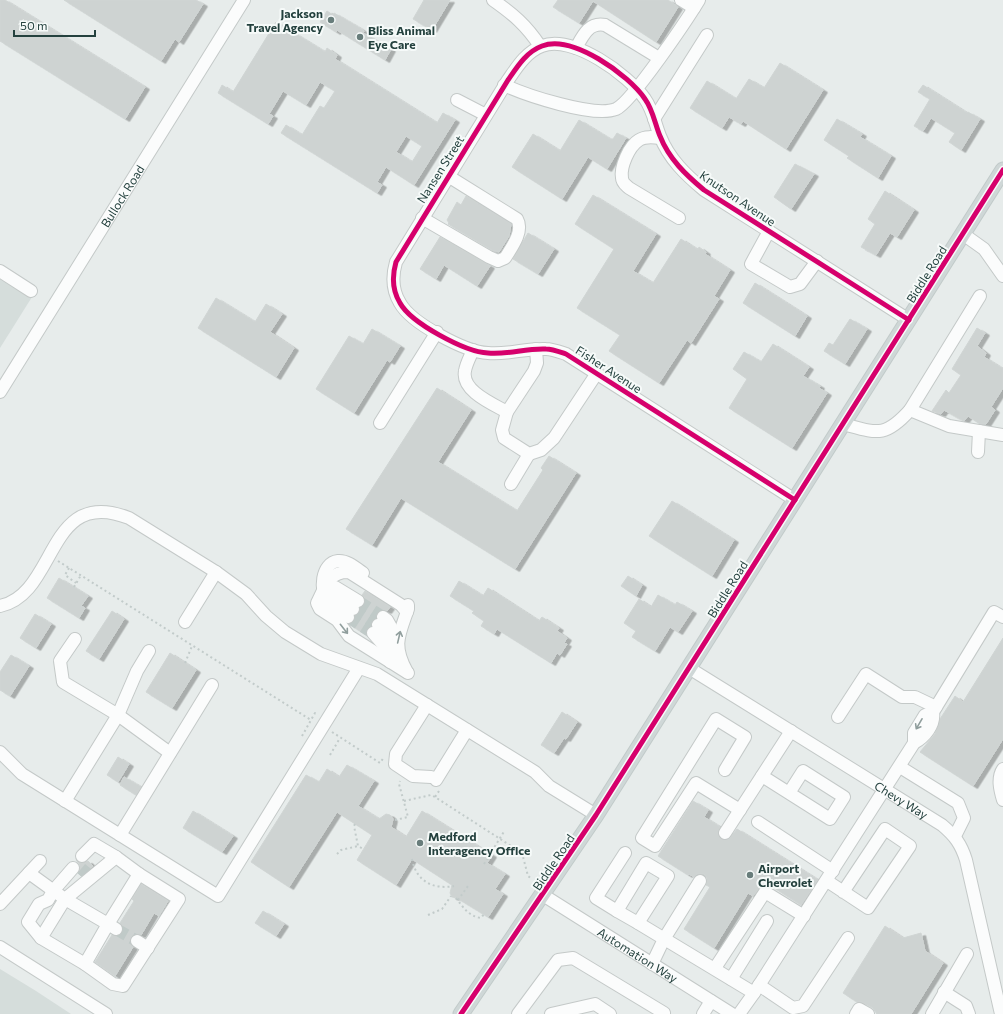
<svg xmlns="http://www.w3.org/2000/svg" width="1003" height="1014" viewBox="0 0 1003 1014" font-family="Commissioner,sans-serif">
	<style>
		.built { fill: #d5dddb }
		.building { fill: #ced3d2; stroke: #d0d5d4; fill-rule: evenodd; filter: url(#shadow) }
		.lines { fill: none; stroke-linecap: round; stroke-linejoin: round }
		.minor-tunnel { stroke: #c0cac8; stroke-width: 12; stroke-dasharray: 12 6; stroke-linecap: butt }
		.minor-casing { stroke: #c4c9c8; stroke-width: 14 }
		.major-casing { stroke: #c2cbca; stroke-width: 17 }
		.path { stroke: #c2cbca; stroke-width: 2; stroke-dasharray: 2 3; stroke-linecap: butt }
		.minor { stroke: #fbfcfc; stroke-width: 12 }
		.major { stroke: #cfd7d7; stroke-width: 15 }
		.cycleway-casing { stroke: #f6faf9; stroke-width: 8 }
		.cycleway { stroke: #d6006c; stroke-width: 5 }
		.oneway { stroke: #909e9d }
		.poi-dot { fill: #687d7b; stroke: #f6faf9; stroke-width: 1.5 }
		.labels { text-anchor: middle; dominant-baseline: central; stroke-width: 4; stroke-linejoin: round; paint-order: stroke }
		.poi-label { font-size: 12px; font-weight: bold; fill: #24413e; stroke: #f6faf9; text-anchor: start }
		.street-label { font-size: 12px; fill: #24413e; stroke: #f6faf9 }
	</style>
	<defs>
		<filter id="shadow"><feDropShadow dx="4.5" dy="2.5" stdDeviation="0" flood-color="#0004"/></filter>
	</defs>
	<rect width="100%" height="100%" fill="#e7eceb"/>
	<g class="built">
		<path d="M0,265L37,289L0,348Z"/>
		<path d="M0,969L36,991L71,1014H0Z"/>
	</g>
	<g class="building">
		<path d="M0,0H5L145,87L125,119L0,41Z"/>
		<path d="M64,0H196L203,4L179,42L175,39L161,61Z"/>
		<path d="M424,0H450L432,30L413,19Z"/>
		<path d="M558,0H668L678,7L656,42L593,1L579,23L553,7Z"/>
		<path d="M327,11L333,15L334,13L358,27L364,31L363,33L391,49L385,60L337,30L336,32L320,22Z"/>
		<path d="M276,22L325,52L327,48L337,55L335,59L437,123L443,113L455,120L414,185L386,167L377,182L382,185L377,193L281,133L286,125L302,135L320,106L324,108L335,91L320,82L306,105L283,91L269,114L273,116L268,124L218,93L222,85L233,92ZM406,136L422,146L412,162L396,152Z"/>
		<path d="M780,63L823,90L786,149L743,121L741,124L729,117L722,128L690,108L707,81L736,99L749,79L764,88Z"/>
		<path d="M923,85L967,113L968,112L980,119L961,150L949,142L955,133L931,118L923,131L914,126L930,99L918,92Z"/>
		<path d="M837,119L862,134L860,137L891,156L878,178L847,158L849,156L824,140Z"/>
		<path d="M579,120L610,139H613L617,133L626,138L607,169L588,157L562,199L512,167L533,134L560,151Z"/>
		<path d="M795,164L814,174L791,209L774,197Z"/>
		<path d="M885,191L914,210L897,237L890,233L876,255L861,247L875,224L868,219Z"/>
		<path d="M593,195L656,234L633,271L653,283L681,239L698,250L699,247L706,252L705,254L730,270L714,296L719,299L691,343L687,340L659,383L609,351L620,335L577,308L614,249L575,224Z"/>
		<path d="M466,196L511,224L509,236L499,252L492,250L448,224L449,223L447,220L457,202L461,205Z"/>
		<path d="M528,233L554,249L538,274L513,259Z"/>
		<path d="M440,237L490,266L477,286L444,265L436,279L420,269Z"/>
		<path d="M755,283L807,316L795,336L743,303Z"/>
		<path d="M216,298L255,322L266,304L282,314L270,332L294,348L276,377L198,328Z"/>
		<path d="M850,319L867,329L845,364L824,351L829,343L833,345Z"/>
		<path d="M977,328L985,333L977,346L986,353L984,357L1003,369V388L991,407L995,410L986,424H980L968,416L964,421L944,410L941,414L932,411L946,390L949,393L961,375L952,369Z"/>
		<path d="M372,329L400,346L390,362L387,360L354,413L316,389L349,336L363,344Z"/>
		<path d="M773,344L809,367L803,376L820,386L819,388L827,393L792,448L729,408L747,379L733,369L744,352L761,362Z"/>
		<path d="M437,388L471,410L438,462L517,511L543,470L541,468L549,456L576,473L515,569L401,498L372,545L346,529Z"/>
		<path d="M672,501L734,540L712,576L649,536Z"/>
		<path d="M628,576L642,585L636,596L621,586Z"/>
		<path d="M59,578L88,596L81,606L85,608L79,618L47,598Z"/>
		<path d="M459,581L483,596L488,588L539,621L542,617L559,628L557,631L567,638L564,643L567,644L560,655L557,653L551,663L497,629L494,634L481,626L484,621L472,613L474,611L450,596Z"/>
		<path d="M365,591L390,607L387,611L384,610L377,612L371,626L366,630V635L349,624L354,621L360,608L365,605V598L362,595Z"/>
		<path d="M658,595L675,605L677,602L692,611L678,632L670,627L655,651L632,637L636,631L624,623L639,599L651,607Z"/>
		<path d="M112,611L124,619L99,659L86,651Z"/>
		<path d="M35,614L51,624L36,648L20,638Z"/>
		<path d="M1003,638V739L973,786L920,752L935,734L940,719L955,696L963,702Z"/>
		<path d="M170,653L196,670L172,708L146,692Z"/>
		<path d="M11,655L29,666L10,696L0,690V672Z"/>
		<path d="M562,712L577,722L566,739L564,738L554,753L541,745Z"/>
		<path d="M118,757L129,764L118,782L107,775Z"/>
		<path d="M347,765L374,781L358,806L379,819L386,814L390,815L393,819L391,827L406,837L422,811L492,855L487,863L505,874L495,889L503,894L488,917L457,898L452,897L450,893L452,885L412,859L396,885L357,860L372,835L337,812L289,887L251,862L306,775L319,782L327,769L339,777Z"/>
		<path d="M124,777L141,787L136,795L120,785Z"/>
		<path d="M693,801L708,810L704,817L720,827L718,833L721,839H729L737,829L818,880L801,905L765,882L753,896L748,893L714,948L684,929L710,887L706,885L707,878L704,874H697L694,877L689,874L688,875L658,856Z"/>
		<path d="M193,811L233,836L222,852L183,828Z"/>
		<path d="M76,860L80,863L88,861L93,866L81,876L78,873L80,865Z"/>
		<path d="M141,884L168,901L159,916L154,913L141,935L137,934L131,937L130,941L133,947L115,976L95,962L112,935L119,936L123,933V926L120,923L134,901L132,899Z"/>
		<path d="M263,911L284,924L276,936L255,923Z"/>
		<path d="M885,926L903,938L921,933L925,951L943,963L911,1014H877L872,1007L862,1002H857L843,993Z"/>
	</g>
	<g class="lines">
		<g class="minor-tunnel">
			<path d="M358,601L383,617"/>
			<path d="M353,609L378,625"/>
			<path d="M348,617L373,633"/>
			<path d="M82,877L92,865"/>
			<path d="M116,929L137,941"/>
		</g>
		<defs>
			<g id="minor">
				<path d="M493,0C513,14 526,25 540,46"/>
				<path d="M681,0L694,8"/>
				<path d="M576,48C583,35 589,22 605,25L659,58"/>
				<path d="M504,85C526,95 594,118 616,109C632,102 688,18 699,0"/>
				<path d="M457,100L486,115"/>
				<path d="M654,119L707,35"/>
				<path d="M660,138C653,137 645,136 639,140C629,146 620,167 622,178C622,183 626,185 629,188L679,218"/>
				<path d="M422,218L489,257L498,261L505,258C512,247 524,231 517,219L448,176"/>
				<path d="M769,231L751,264L790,287L800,284L817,261"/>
				<path d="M963,234L984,249L1003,276"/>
				<path d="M0,271L31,291"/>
				<path d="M473,350C470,357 466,364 465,371C461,391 493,404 507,412L534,371L537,363L536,349"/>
				<path id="s1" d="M0,392L244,0"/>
				<path d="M910,410L949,426L1003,435"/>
				<path d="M507,412L502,430L504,438L529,454L541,450L554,438L597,373"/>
				<path d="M380,423L437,332"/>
				<path d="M843,424C877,433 885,438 910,410L980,296"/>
				<path d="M978,452L979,431"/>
				<path d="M511,484L529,454"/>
				<path d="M795,500L566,354C560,352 552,349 546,349C526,348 507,355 488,353C465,352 411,323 400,303C392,290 392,276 396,262L508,80C517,67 526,52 542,46C572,34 629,75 645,99C653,110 655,124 660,136C669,159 686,175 704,190L909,320"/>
				<path d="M324,590L335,587L358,601"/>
				<path d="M324,590L353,609"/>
				<path d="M0,606C58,594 46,485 129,518L216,572L246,594L266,616L285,632L321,654L377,674L535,772L549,786L596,815"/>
				<path d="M407,612L401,605L349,572C329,571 325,587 317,603L320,609L337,620L349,636L408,673"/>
				<path d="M348,617C341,613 333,609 328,603C319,591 321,563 338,561C347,560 356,568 363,573"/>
				<path d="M383,617L387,620L391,627L387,637"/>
				<path d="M185,622L216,572"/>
				<path d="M378,625C390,634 387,649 390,662"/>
				<path d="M373,633L387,649"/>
				<path d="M75,639L60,661L63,682L118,715L170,753"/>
				<path id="s2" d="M689,668L942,825C955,836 961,844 966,860L1001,1014"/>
				<path d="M407,672C392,645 399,635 408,609V605"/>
				<path d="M427,705L396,754L395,764L413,776L431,777"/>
				<path d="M838,717L866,674L902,697H915L936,707"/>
				<path d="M914,743V733L925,715L933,712L994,612L1003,617"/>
				<path d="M0,752L22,774L218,896L359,668"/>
				<path d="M900,767L958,803L964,818L955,836"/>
				<path d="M1003,769C997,778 1000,790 1003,800"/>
				<path d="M725,770L745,737L716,719L642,838L655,846L696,783L740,810"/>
				<path d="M762,776L830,819L844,797L803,771L789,793"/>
				<path d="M436,780L467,730"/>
				<path d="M65,801L118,715L137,671L149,651"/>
				<path d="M758,822L833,871"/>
				<path d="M725,833L791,731"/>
				<path d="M120,835L212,685"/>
				<path d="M625,853L596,898L617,911L646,863L668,876L638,923L754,993L739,1014"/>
				<path d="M82,856L94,844L116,857"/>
				<path d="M29,873L65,899L108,924L85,964L41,938L65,899L116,857L139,874L108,924L116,929"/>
				<path d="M827,881L868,908L910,846L885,829L843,892"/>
				<path id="s3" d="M543,895L732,1014"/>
				<path d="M0,904L40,861"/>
				<path d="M617,911L638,923"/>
				<path d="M41,938L28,922L39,904L48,900L53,891L73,868"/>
				<path d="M137,941L148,948"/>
				<path d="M0,947L106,1014"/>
				<path d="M85,964L113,984L123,986L179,899L139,874"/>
				<path d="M652,964L664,939L700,881"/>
				<path d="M715,968L765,892L804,916"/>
				<path d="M731,979L767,921"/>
				<path d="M759,985L793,1008L803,1006L848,938"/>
				<path d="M944,992L966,1006L969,1014"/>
				<path d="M754,993L914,743C925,737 935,725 933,712"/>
				<path d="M518,1014L558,960L573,958L664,1013L663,1014"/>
				<path d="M551,1014L595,1004L610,1014"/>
				<path d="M703,1014L711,1001"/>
				<path d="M856,1014L859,1009L868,1014"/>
				<path d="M932,1014L967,954"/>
			</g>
			<path id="major" d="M461,1014L596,815L1003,170"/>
		</defs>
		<use href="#minor" class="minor-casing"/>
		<use href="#major" class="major-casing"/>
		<g class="path">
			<path d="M58,561L311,720"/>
			<path d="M69,568L65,575L76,583"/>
			<path d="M74,587L81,575"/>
			<path d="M185,663L192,646"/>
			<path d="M332,732L380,763L384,757"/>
			<path d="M302,736L315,713L318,714"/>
			<path d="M330,755L340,738"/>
			<path d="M439,791L435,797L522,853L528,876L532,879"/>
			<path d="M404,801L431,795L435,797"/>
			<path d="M395,820L408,817L399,784L400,781"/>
			<path d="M355,824L354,826L358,846L363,849"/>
			<path d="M337,854L341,850L358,846"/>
			<path d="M412,859C416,881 433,890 454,886"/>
			<path d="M484,864L505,830"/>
			<path d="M456,898C463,907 468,916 481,918L484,914"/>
			<path d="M458,900L468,886"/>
			<path d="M428,915L442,909L451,896"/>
		</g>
		<use href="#minor" class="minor"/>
		<use href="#major" class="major"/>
		<defs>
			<g id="cycleway">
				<path d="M795,500L566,354C560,352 552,349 546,349C526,348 507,355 488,353C465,352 411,323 400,303C392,290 392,276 396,262L508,80C517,67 526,52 542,46C572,34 629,75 645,99C653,110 655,124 660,136C669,159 686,175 704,190L909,320"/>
				<path d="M461,1014L596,815L1003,170"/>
			</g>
		</defs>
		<use href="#cycleway" class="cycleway-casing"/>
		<use href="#cycleway" class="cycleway"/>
	</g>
	<defs><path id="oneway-shaft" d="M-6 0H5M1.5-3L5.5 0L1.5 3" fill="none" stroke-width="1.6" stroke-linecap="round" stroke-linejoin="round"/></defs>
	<g class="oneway">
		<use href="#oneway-shaft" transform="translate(344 629) rotate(52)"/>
		<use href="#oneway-shaft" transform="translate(399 637) rotate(-77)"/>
		<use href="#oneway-shaft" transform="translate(919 724) rotate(120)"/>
	</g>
	<g class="poi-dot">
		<circle cx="331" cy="20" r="4"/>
		<circle cx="360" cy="37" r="4"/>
		<circle cx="420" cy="843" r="4"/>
		<circle cx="750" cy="875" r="4"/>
	</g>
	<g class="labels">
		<g class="poi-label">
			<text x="323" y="13" text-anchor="end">Jackson<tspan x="323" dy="14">Travel Agency</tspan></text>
			<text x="368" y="30">Bliss Animal<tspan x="368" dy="14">Eye Care</tspan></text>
			<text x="428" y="836">Medford<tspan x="428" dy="14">Interagency Office</tspan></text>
			<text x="758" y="868">Airport<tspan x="758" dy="14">Chevrolet</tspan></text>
		</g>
		<g class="street-label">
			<text transform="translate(440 169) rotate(-58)">Nansen Street</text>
			<text stroke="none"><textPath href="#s1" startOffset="231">Bullock Road</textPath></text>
			<text transform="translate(738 198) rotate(34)">Knutson Avenue</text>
			<text transform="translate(926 274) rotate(-58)">Biddle Road</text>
			<text transform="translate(609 369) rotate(33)">Fisher Avenue</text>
			<text transform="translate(727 589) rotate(-58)">Biddle Road</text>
			<text stroke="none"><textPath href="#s2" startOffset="250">Chevy Way</textPath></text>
			<text transform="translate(553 862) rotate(-56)">Biddle Road</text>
			<text stroke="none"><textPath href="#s3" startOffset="112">Automation Way</textPath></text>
		</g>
	</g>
	<path d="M14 30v6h81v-6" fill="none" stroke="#24413e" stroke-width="2"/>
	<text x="20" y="30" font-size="12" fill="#24413e" stroke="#f6faf9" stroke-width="3" paint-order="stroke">50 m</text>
</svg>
